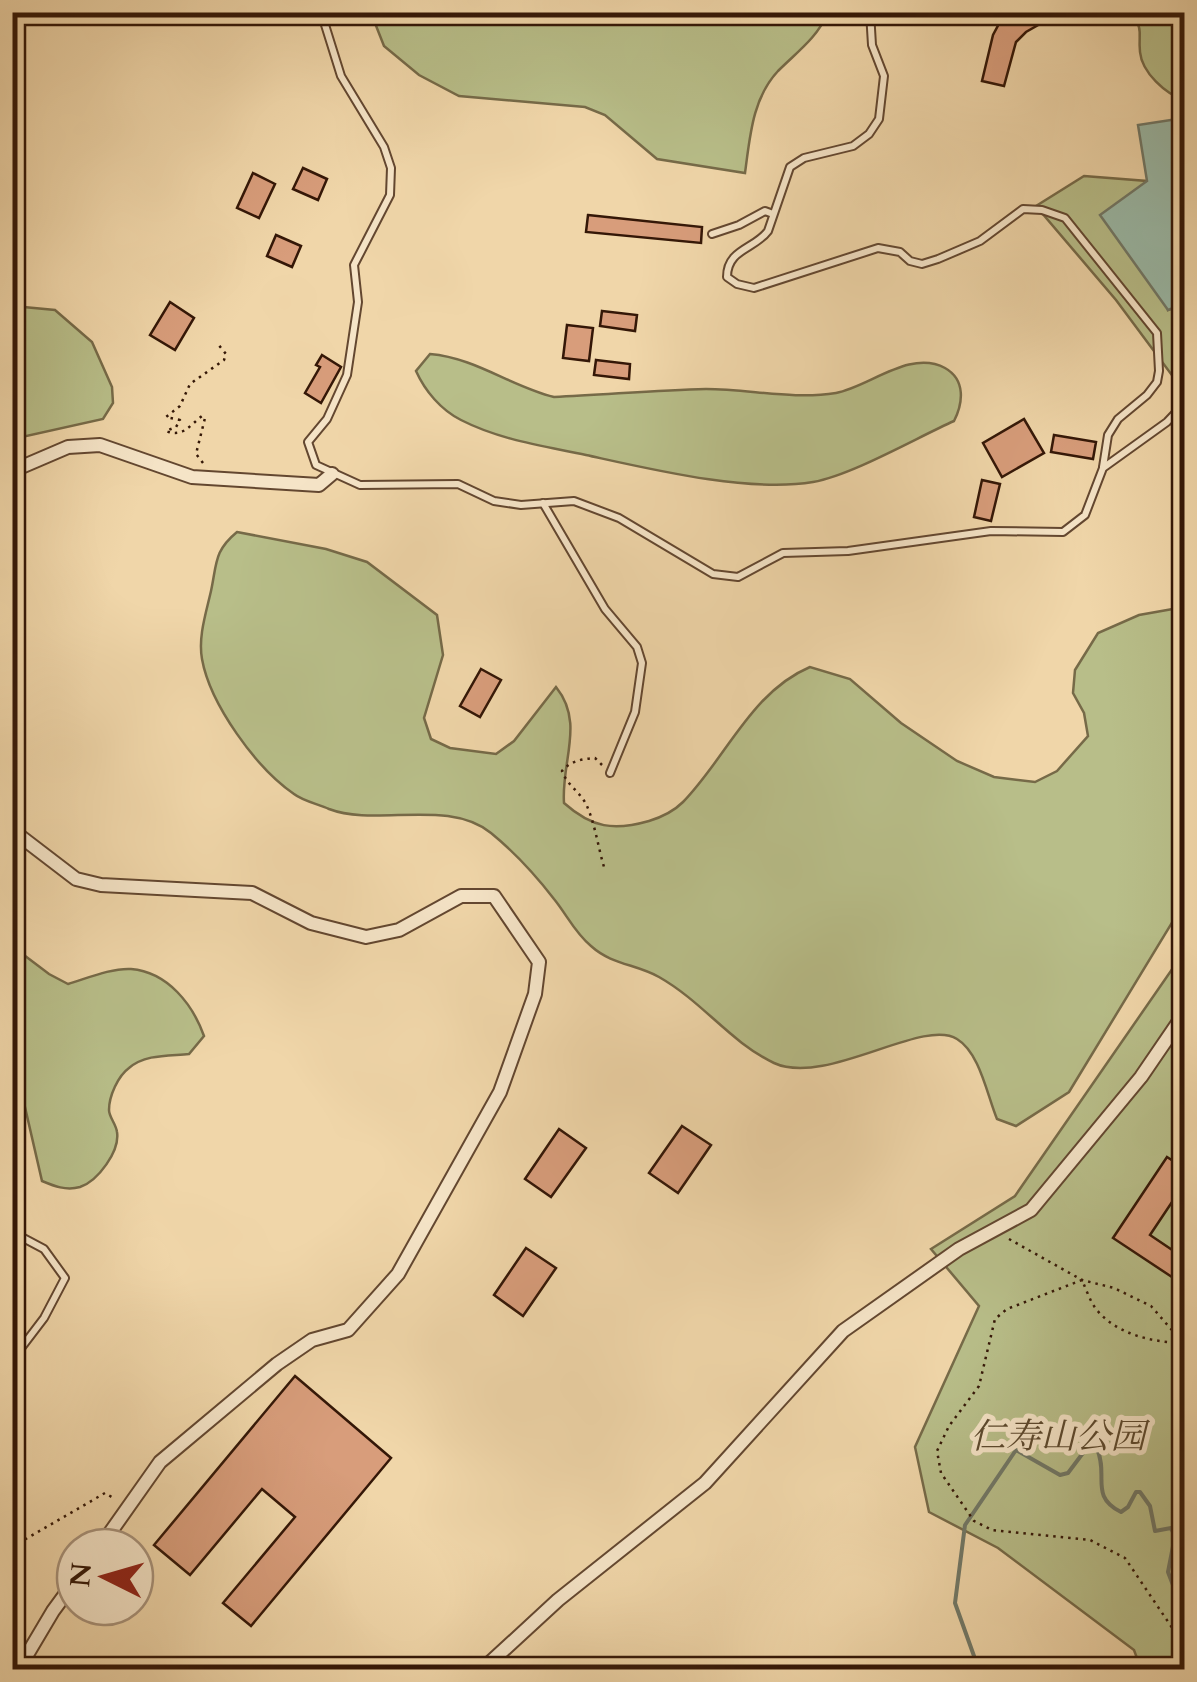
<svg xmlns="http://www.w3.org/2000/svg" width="1197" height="1682" viewBox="0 0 1197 1682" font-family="Cardo,'Noto Serif SC',serif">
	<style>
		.green { fill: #b8be89; stroke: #766a48; stroke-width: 2.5 }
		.water { fill: #9ab9a7; stroke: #717867; stroke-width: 2.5 }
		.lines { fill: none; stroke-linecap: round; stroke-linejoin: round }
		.stream { stroke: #717867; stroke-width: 4 }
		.building { fill: #d89d7b; stroke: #341707; stroke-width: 2.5 }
		.lane-casing { stroke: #634730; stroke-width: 10 }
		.street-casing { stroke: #634730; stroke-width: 16 }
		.path { stroke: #341707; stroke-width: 2.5; stroke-dasharray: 2.5 5; stroke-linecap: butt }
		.lane { stroke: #f5e4c7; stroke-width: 6 }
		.street { stroke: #f5e4c7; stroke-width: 12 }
		.labels { text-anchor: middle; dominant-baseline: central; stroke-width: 10; stroke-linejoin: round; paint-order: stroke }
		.park-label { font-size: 35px; font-style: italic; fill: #5c492e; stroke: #f5e4c7 }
	</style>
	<rect width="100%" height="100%" fill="#f0d6a9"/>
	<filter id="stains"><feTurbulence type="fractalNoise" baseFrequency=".002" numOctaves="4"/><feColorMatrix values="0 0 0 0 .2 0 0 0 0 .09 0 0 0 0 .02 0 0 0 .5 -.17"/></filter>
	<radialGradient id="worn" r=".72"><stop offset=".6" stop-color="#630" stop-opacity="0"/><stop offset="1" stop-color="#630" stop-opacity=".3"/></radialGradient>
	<g class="green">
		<path d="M371,13H828C816,39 798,51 778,71C752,99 750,137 745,173L657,159L605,115L585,107L459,96L419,75L384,46Z"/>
		<path d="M1132,13H1184V100C1166,94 1142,73 1140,52C1138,32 1144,32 1132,13Z"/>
		<path d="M1084,176L1147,181L1168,310L1184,304V376L1177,382L1116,300L1036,206Z"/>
		<path d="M13,306L55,310L92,342L112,387L113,403L103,419L13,439Z"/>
		<path d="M430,354C476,358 510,386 554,397C604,395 656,390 706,389C750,389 792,400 836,393C869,387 910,349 945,368C966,380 963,403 954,421C916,438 852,475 813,482C749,493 650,469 586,455C544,446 500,440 461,420C441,410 425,391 416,371Z"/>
		<path d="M237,532L326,549L367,562L437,615L443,655L424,718L431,739L450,748L496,754L514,741L556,687C585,723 561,761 564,803C592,828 614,831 649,821C662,817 673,812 683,802C726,758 751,692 810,667L850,679L901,723L957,761L994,777L1035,782L1057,771L1088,736L1084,713L1073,693L1075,670L1098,633L1139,615L1184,607V903L1069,1092L1016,1126L997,1119C987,1095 980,1053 957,1039C923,1017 826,1087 774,1063C730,1042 703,1002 659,977C636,964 612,965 591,946C575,933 567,915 554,899C537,877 513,851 491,833C448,798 376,827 329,809C318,804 303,801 294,794C256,768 210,704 202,659C198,637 206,613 211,591C217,563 214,551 237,532Z"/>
		<path d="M12,946L49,974L68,984C88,978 111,968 131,969C168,972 193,1005 204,1036L189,1054C169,1056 145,1054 129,1068C118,1076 109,1096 109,1110C109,1117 116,1124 117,1132C120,1151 98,1181 80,1187C66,1191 54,1186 42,1181L13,1055Z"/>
		<path d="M1184,952V1669H1141L1134,1650L998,1548L929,1512L915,1447L979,1306L931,1249L1015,1196Z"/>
	</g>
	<path class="water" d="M1184,118L1177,204L1184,223V304L1168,310L1100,215L1147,181L1138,125Z"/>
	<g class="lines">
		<path class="stream" d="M973,1670L974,1656L955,1603L965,1525L1016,1450L1060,1475L1068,1473L1086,1449H1097C1109,1476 1089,1496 1121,1512L1128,1507L1136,1492H1140L1150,1506L1155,1531L1171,1528L1175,1536L1168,1572L1184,1614"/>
	</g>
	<g class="building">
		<path d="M1019,12H1061L1026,32L1016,42L1004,86L982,81L993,35L1001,20Z"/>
		<path d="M303,168L327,179L318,200L293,189Z"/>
		<path d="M253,173L275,184L259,218L237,208Z"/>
		<path d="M588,215L702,227L701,243L586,232Z"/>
		<path d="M276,235L301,246L292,267L267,256Z"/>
		<path d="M170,302L194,318L175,350L150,335Z"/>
		<path d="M602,311L637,315L635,331L600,326Z"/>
		<path d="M567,325L593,328L589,361L563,358Z"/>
		<path d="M322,355L341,367L321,403L305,393L320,367L316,365Z"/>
		<path d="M596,360L630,364L629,379L594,375Z"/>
		<path d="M1024,419L1044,453L1002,477L983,443Z"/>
		<path d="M1054,435L1096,442L1093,459L1051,452Z"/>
		<path d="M982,480L1000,484L991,521L974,517Z"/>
		<path d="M481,669L501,680L480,717L460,706Z"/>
		<path d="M682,1126L711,1145L678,1193L649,1173Z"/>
		<path d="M559,1129L586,1148L551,1197L525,1179Z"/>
		<path d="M1167,1157L1184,1168V1193L1180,1190L1150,1235L1184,1258V1285L1113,1238Z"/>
		<path d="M526,1248L556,1268L523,1316L494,1295Z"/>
		<path d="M295,1376L391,1458L251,1626L223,1603L295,1517L262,1489L190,1575L154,1545Z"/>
	</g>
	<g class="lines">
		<defs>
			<g id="lane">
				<path d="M321,12L341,76L384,147L391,168L390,195L354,265L358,302L347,375L327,419L308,442L316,465L360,485L458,484L494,501L521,505L574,501L619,518L713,574L738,577L783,553L848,551L991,531L1063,532L1085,515L1103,468L1167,422L1184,404"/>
				<path d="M870,12L872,45L884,76L879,119L869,134L853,146L804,158L790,167L768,231C755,249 727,249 727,277L737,284L754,288L878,248L900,252L910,261L922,264L938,259L980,241L1023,209L1042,210L1065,218L1157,333L1159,371L1157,382L1147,395L1118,419L1108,435L1103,467"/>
				<path d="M712,234L739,225L765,211L773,214"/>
				<path d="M543,503L605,609L637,647L642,663L635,712L610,773"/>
				<path d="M12,1232L44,1249L65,1278L44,1318L12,1360"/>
			</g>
			<g id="street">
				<path d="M12,471L68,447L100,445L192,477L319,485L332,474"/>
				<path d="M12,830L76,879L101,885L252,893L311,923L366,937L399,930L461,896H494L539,962L535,994L500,1092L398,1274L348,1330L312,1340L277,1364L160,1462L100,1547"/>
				<path d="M18,1670L53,1611L75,1581"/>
				<path d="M482,1670L558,1600L705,1483L843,1331L959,1249L1031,1210L1141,1077L1184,1014"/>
			</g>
		</defs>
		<use href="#lane" class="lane-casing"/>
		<use href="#street" class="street-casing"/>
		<g class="path">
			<path d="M203,463L196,454L205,418L202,416C190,425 183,438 166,431L176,427L180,420L166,417L180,406L190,384L224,360L226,354L217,343"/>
			<path d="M602,765L595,758C582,759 570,761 562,771C567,785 579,791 586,804C595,823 598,847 604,867"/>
			<path d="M1009,1239L1082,1280L1114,1288L1151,1306L1184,1344"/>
			<path d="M1182,1343C1151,1342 1116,1334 1096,1309C1090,1301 1086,1289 1082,1280L1007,1309L995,1319L979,1386L949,1426L937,1451L941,1473L974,1521L992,1530L1090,1540L1125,1558L1181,1641L1184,1659"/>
			<path d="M12,1547L105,1493L115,1499"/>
		</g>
		<use href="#lane" class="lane"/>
		<use href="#street" class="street"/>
	</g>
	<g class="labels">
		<g class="park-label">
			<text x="1058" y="1437">仁寿山公园</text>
		</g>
	</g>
	<rect width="1197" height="1682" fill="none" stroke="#f0d6a9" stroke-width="50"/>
	<rect x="15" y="15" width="1167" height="1652" fill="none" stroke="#341707" stroke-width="5"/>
	<rect x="25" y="25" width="1147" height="1632" fill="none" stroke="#341707" stroke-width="2.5"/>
	<g transform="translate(105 1577) rotate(275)"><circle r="48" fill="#f5e4c7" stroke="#a8927a" stroke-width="2.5"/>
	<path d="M0-8L18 38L0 25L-18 38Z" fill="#8f2418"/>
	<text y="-15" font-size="28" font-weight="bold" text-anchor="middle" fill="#341707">N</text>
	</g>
	<rect width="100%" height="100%" filter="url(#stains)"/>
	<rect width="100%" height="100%" fill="url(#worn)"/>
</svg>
